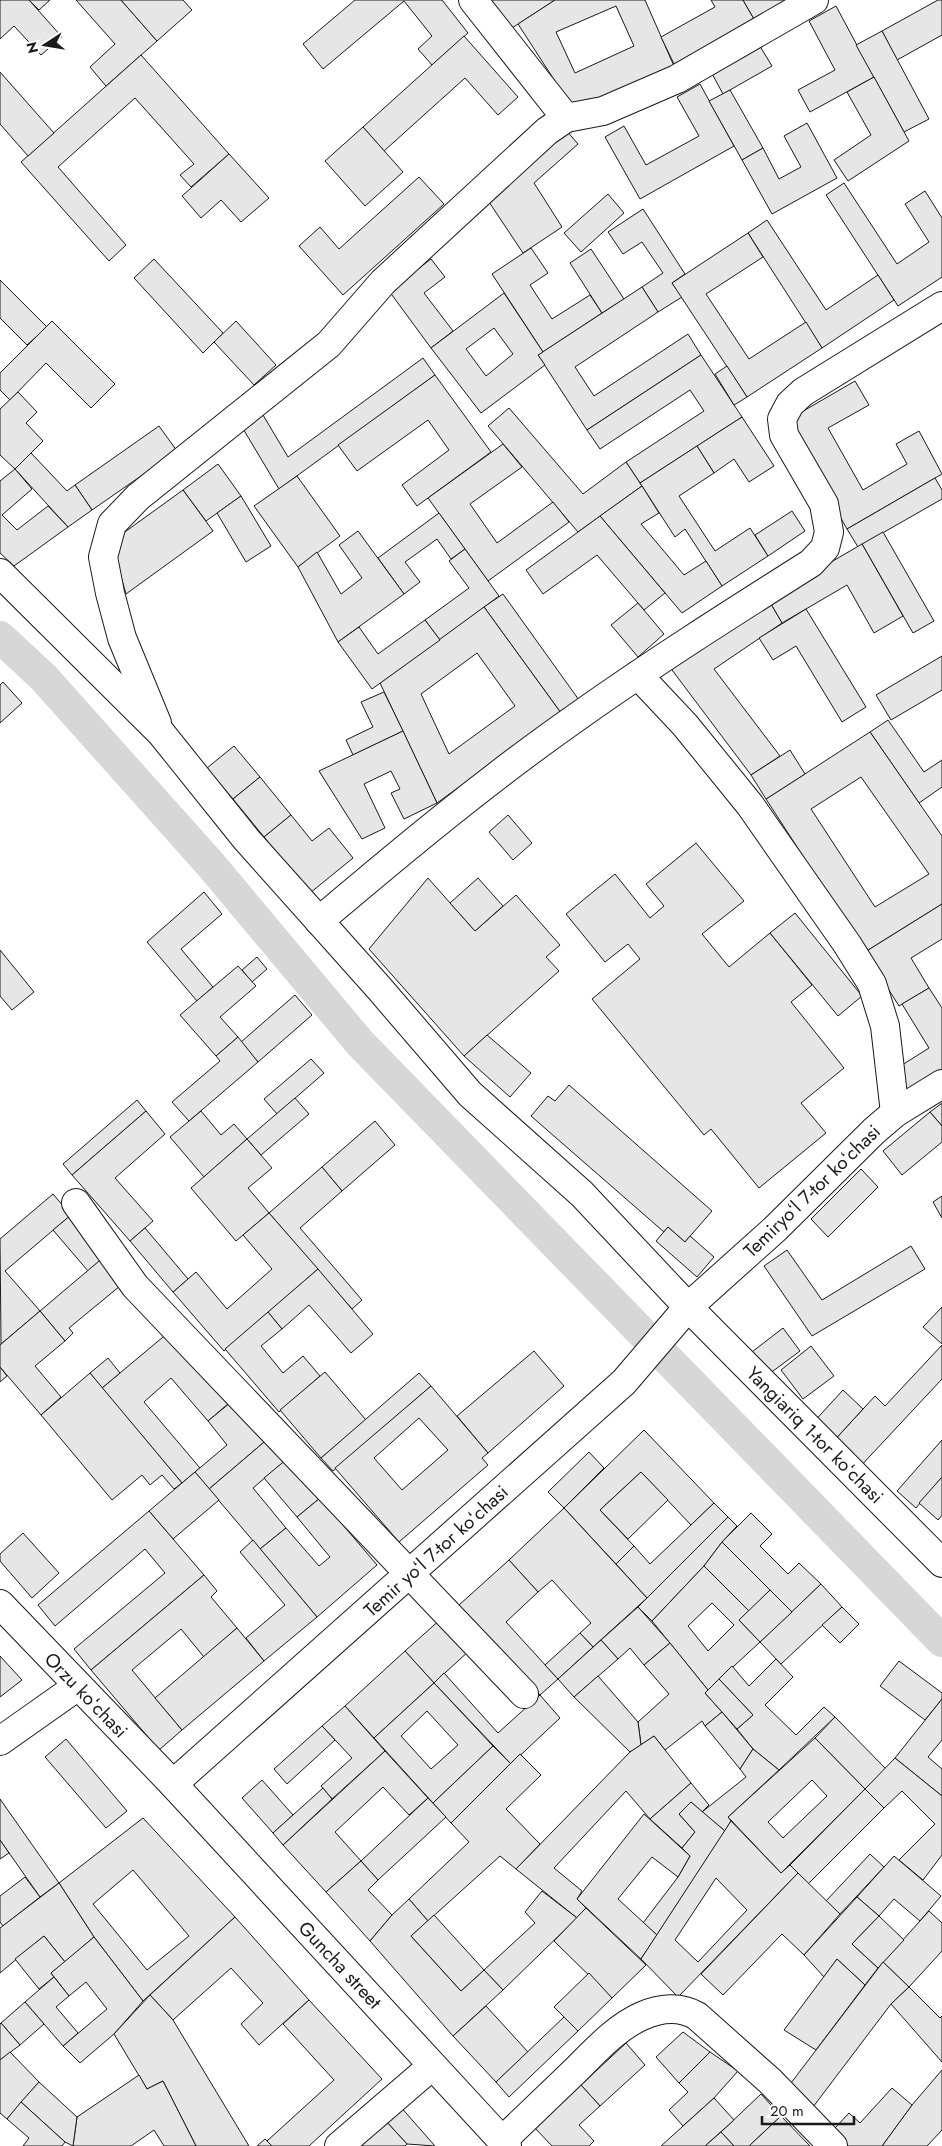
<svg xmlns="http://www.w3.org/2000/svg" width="942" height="2146" viewBox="0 0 942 2146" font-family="Jost,sans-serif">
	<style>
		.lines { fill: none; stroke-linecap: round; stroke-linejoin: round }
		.canal { stroke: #d7d7d7; stroke-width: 32 }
		.building { fill: #e6e6e6; stroke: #1a1a1a; fill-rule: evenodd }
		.street-casing { stroke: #1a1a1a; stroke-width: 30 }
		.secondary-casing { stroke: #1a1a1a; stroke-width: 30 }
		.street { stroke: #fff; stroke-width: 28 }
		.secondary { stroke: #fff; stroke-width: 28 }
		.labels { text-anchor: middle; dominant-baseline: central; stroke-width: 4; stroke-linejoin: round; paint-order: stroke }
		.street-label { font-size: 19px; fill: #1a1a1a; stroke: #fff }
	</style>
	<rect width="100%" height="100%" fill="#fff"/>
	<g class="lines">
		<path class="canal" d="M0,637L44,678L211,865L360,1043L942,1641"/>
	</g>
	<g class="building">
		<path d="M0,0H29L62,37L41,55L14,26L0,39Z"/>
		<path d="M29,0H50L39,10Z"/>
		<path d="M76,0H121L157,41L106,86L90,67L115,44Z"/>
		<path d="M121,0H183L192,10L157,41Z"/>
		<path d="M355,0H442L468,33L432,65L418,49L432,36L404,1L323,69L303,44Z"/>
		<path d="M488,0H555L509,30Z"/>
		<path d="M555,0H645L674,66L575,112L518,24ZM616,6L634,46L575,73L556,32Z"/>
		<path d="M711,0H743L754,19L674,64L661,37L715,7Z"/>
		<path d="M743,0H788L754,19Z"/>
		<path d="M938,0H942V35L897,60L882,31Z"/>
		<path d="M836,6L874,77L810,112L798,90L835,70L809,21Z"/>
		<path d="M882,31L929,119L904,132L856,45Z"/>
		<path d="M464,36L518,97L498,115L465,78L384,151L363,127Z"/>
		<path d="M758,43L772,66L723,94L710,70Z"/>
		<path d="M141,55L229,154L191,187L180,175L194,164L135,98L58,167L126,245L109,261L21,162Z"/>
		<path d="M0,72L54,133L28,156L0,124Z"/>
		<path d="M874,77L909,141L848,181L834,160L871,135L847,92Z"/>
		<path d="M700,84L734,146L640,199L605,137L624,126L646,165L699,136L677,97Z"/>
		<path d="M730,90L763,148L742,160L709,101Z"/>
		<path d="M807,123L837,178L772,214L742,160L763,148L779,179L801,167L784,136Z"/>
		<path d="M363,127L403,172L365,206L325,161Z"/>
		<path d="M565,129L578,144L534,183L562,227L523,253L487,199Z"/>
		<path d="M229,154L269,198L241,222L221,200L201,218L182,196Z"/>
		<path d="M419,177L444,204L343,295L299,246L320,227L339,249Z"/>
		<path d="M844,183L897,264L929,242L905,204L925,191L942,218V277L898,306L826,195Z"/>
		<path d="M608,194L624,213L581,252L564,233Z"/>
		<path d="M643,209L685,274L672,283L682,297L658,312L642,287L663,273L642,242L623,254L608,232Z"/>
		<path d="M767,220L826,310L878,275L894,300L822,348L748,233Z"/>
		<path d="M748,233L763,257L706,294L749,359L806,322L822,348L747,397L672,283Z"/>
		<path d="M531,248L548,273L530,285L552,319L590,295L602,313L543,352L492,274Z"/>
		<path d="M591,249L624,299L602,313L570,263Z"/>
		<path d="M154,259L223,333L203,353L134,278Z"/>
		<path d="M431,259L445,277L424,293L453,331L431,348L389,291Z"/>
		<path d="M0,280L47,327L27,345L0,318Z"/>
		<path d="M642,287L658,312L575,367L594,396L688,334L701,355L587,430L538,355Z"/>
		<path d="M504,293L543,352L538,355L545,365L481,413L431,348ZM494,328L513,354L486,376L466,349Z"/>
		<path d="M52,321L115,384L91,408L46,363L10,400L0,390V373Z"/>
		<path d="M236,321L276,365L254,385L214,342Z"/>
		<path d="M701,355L742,417L640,483L626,462L704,411L690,390L600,449L587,430Z"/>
		<path d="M423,358L435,375L279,489L242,427L263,415L288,457Z"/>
		<path d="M727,366L747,397L734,405L715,374Z"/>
		<path d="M435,375L491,452L417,506L402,485L449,450L428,420L357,471L338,445Z"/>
		<path d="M855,381L869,405L828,428L863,490L907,464L896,444L919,431L942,474L847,529L786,421Z"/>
		<path d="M18,392L37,412L26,423L43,441L15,469L0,455V409Z"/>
		<path d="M509,408L583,494L626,462L642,486L578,532L488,426Z"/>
		<path d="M742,417L774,466L749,482L734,459L714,473L697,446Z"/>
		<path d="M159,426L177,451L92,510L75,485Z"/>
		<path d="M503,444L522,467L470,504L497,543L553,502L569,522L488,581L428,498Z"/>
		<path d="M697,446L714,473L679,496L696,522L715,551L750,528L768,556L722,586L685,529L675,537L640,483Z"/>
		<path d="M31,453L67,491L75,485L92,510L68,527L15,469Z"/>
		<path d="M218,464L241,496L206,521L183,490Z"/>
		<path d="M15,469L32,489L2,515L17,530L48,506L68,527L14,566L0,553V481Z"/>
		<path d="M297,476L340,536L298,567L254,506Z"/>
		<path d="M935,478L942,490V499L858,547L847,529Z"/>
		<path d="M642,486L659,513L641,524L684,575L706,561L722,586L682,613L600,516Z"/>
		<path d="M183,490L213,531L126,594L111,542Z"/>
		<path d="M241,496L271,546L246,562L217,513Z"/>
		<path d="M792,511L805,531L768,556L755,535Z"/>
		<path d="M439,513L465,549L451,559L437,539L405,562L420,582L404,594L378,558Z"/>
		<path d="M600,516L665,593L644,610L597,555L543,594L526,570Z"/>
		<path d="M358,531L404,594L338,642L298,567L317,552L341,594L362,578L339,545Z"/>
		<path d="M883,532L934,621L913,633L862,544Z"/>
		<path d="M862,544L903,616L874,633L847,585L782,623L768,599Z"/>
		<path d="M465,549L499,596L440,640L425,620L469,588L449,561Z"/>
		<path d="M503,594L579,700L561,713L484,607Z"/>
		<path d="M768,599L782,623L714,669L780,756L751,775L669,666Z"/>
		<path d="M638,603L664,634L638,657L611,625Z"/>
		<path d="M484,607L561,713L437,803L380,683ZM477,653L515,706L449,754L421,694Z"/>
		<path d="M806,609L866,707L842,722L796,646L773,660L759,638Z"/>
		<path d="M425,620L440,640L372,689L338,642L359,627L378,654Z"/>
		<path d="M942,656V690L891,720L876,695Z"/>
		<path d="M3,682L22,703L0,723V685Z"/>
		<path d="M384,692L403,731L353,755L346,740L373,727L361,702Z"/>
		<path d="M888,720L924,772L942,760V787L919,803L870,732Z"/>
		<path d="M403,731L437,803L404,819L391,793L400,789L391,771L364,784L385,828L362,839L319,771Z"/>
		<path d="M870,732L942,836V904L865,952L766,799ZM861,777L929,874L875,907L811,809Z"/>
		<path d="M234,746L260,777L233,799L207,768Z"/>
		<path d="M790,750L805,774L766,799L751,775Z"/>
		<path d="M260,777L291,815L264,837L233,799Z"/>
		<path d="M291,815L312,841L329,828L353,858L310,893L264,837Z"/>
		<path d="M508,815L532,843L513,860L489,832Z"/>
		<path d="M696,843L744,901L702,934L729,967L770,933L812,985L791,1002L844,1068L801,1103L826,1133L759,1188L711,1129L704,1135L592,999L640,959L628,944L605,962L566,914L615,874L650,918L664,906L646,884Z"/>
		<path d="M428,878L475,931L516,895L560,945L546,957L559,971L464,1056L369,949Z"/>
		<path d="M478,878L503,906L475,931L450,903Z"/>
		<path d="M204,892L222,914L181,949L213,987L197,1001L147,942Z"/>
		<path d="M942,904V939L911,958L929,988L899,1006L865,952Z"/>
		<path d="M795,913L862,996L838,1016L770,933Z"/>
		<path d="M0,950L34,992L12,1010L0,996Z"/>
		<path d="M257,957L267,969L252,982L242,970Z"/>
		<path d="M238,966L256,986L220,1017L238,1037L216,1056L180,1015Z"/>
		<path d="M929,988L942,1008V1072L908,1093L894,1070L929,1048L902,1004Z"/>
		<path d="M295,995L312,1015L258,1062L241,1042Z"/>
		<path d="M487,1035L531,1073L510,1097L464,1056Z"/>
		<path d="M238,1037L258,1062L189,1121L172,1102L220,1061L216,1056Z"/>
		<path d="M311,1059L324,1073L277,1114L264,1099Z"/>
		<path d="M569,1085L712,1211L685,1242L668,1227L664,1232L531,1116L548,1096L555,1101Z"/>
		<path d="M295,1098L309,1114L261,1155L247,1139Z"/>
		<path d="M137,1100L146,1111L72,1175L63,1164Z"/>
		<path d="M942,1103V1126L930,1112Z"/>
		<path d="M146,1111L165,1134L115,1178L153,1221L130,1241L72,1175Z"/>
		<path d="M201,1111L221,1135L234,1124L247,1139L204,1177L170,1137Z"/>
		<path d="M930,1112L942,1126V1142L902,1175L883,1151Z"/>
		<path d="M375,1121L395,1145L342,1191L322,1167Z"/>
		<path d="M247,1139L272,1168L248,1188L269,1213L236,1241L191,1188Z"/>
		<path d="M322,1167L342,1191L300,1228L362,1300L352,1309L269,1213Z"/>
		<path d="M861,1169L878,1187L828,1237L811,1219Z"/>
		<path d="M53,1194L71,1215L5,1271L40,1311L1,1344L0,1239Z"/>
		<path d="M942,1196V1218L933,1202Z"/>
		<path d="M269,1213L318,1269L224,1351L173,1292L196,1272L227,1309L272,1269L243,1235Z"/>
		<path d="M71,1215L105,1256L88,1271L53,1230Z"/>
		<path d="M668,1227L685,1242L690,1236L714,1257L697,1277L656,1241Z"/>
		<path d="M145,1228L188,1279L173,1292L130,1241Z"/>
		<path d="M911,1246L925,1269L812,1336L764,1266L787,1250L822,1300Z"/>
		<path d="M105,1256L126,1281L69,1328L73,1333L65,1341L40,1311Z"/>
		<path d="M318,1269L373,1334L351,1353L309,1305L282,1329L268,1312Z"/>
		<path d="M942,1307V1344L923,1327Z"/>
		<path d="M40,1311L65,1341L35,1366L61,1397L41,1415L0,1367V1345Z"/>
		<path d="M268,1312L282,1329L261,1346L283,1373L303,1356L320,1376L279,1412L225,1349Z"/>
		<path d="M783,1328L800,1351L765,1377L748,1355Z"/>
		<path d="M169,1332L229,1403L208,1421L171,1378L144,1402L200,1468L182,1483L102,1388Z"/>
		<path d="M942,1345V1379L857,1470L830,1445L875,1396L885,1406Z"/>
		<path d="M811,1346L834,1376L803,1399L781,1370Z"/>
		<path d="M534,1351L564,1386L488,1453L457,1416Z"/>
		<path d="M108,1358L120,1373L102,1388L90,1373Z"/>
		<path d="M0,1367L7,1376L0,1382Z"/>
		<path d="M325,1372L366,1420L321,1458L280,1410Z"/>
		<path d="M90,1373L182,1483L174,1489L162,1475L150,1485L142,1475L112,1500L41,1415Z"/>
		<path d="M419,1373L431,1386L333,1471L321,1458Z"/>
		<path d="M431,1386L488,1453L482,1458L488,1465L399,1542L335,1468ZM419,1418L448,1450L402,1490L374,1458Z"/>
		<path d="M843,1390L863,1409L830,1445L810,1426Z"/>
		<path d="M236,1398L270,1437L209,1489L195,1472L227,1445L208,1421Z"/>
		<path d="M644,1430L714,1503L691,1525L641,1472L600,1510L634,1546L616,1564L564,1508Z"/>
		<path d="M270,1437L287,1459L253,1488L286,1528L260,1549L209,1489Z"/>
		<path d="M942,1440V1477L916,1508L897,1491Z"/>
		<path d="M589,1452L604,1468L564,1508L548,1492Z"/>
		<path d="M287,1459L320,1498L297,1517L264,1478Z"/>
		<path d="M195,1472L219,1500L173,1539L149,1511Z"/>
		<path d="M641,1472L668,1500L628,1539L600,1510Z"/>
		<path d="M942,1477V1515L938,1520L919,1503Z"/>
		<path d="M320,1498L377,1565L317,1617L260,1549L286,1528L319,1566L330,1557L297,1517Z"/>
		<path d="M714,1503L728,1517L647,1598L616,1564L634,1546L650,1564Z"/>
		<path d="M564,1508L647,1598L593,1647L580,1633L591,1623L552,1580L538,1592L509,1560Z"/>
		<path d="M149,1511L204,1575L91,1670L74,1649L165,1573L145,1549L55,1626L38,1605Z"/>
		<path d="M751,1513L772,1534L760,1546L788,1574L799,1563L821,1584L792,1612L722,1542Z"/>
		<path d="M728,1517L737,1526L722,1542L704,1566L652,1621L638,1607Z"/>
		<path d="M23,1533L59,1573L32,1598L0,1561V1554Z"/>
		<path d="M253,1540L317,1617L264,1661L246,1638L285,1605L240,1552Z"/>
		<path d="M722,1542L770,1590L749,1611L704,1566Z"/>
		<path d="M509,1560L538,1592L506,1622L558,1679L540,1695L459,1605Z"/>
		<path d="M704,1566L749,1611L739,1620L760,1642L708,1690L652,1621ZM712,1603L734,1625L708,1651L688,1626Z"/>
		<path d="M204,1575L217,1591L211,1597L237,1628L204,1657L181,1629L132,1670L182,1730L159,1750L91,1670Z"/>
		<path d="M821,1584L842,1607L781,1664L760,1642Z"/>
		<path d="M770,1590L792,1612L760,1642L739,1620Z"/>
		<path d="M638,1607L670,1643L644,1665L630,1648L618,1659L601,1640Z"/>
		<path d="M842,1607L859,1624L840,1643L822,1625Z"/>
		<path d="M442,1618L470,1650L434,1683L405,1651Z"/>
		<path d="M237,1628L264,1661L182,1730L155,1698Z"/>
		<path d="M580,1633L593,1647L558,1679L545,1665Z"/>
		<path d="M601,1640L618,1659L574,1697L558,1679Z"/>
		<path d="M670,1643L708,1690L705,1693L722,1712L705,1726L702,1721L665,1750L654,1736L641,1745L638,1722L669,1694L644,1665Z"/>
		<path d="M405,1651L434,1683L374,1738L345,1706Z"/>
		<path d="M0,1656L22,1680L0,1697Z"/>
		<path d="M776,1659L793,1677L765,1705L796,1735L824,1707L835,1717L779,1770L753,1749L737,1729L753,1715L719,1679L732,1666L749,1686Z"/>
		<path d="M899,1661L942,1693V1699L925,1720L880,1686Z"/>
		<path d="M444,1673L498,1733L540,1695L560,1718L511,1764L434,1683Z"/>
		<path d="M598,1676L638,1722L641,1745L630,1752L574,1697Z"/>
		<path d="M719,1679L753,1715L737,1729L705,1693Z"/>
		<path d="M434,1683L493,1746L433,1803L374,1738ZM427,1711L458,1745L431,1769L401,1736Z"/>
		<path d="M942,1699V1740L928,1757L942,1769V1796L895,1758Z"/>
		<path d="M345,1706L385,1751L332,1799L321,1786L352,1758L322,1726Z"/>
		<path d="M722,1712L753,1749L740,1769L705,1726Z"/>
		<path d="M835,1717L886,1769L865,1789L815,1738Z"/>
		<path d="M322,1726L335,1740L287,1784L274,1769Z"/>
		<path d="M654,1736L691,1783L650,1819L626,1791L554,1868L582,1891L577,1899L586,1908L577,1918L516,1869L630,1752Z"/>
		<path d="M815,1738L865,1789L781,1873L728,1817ZM812,1780L827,1796L783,1838L768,1822Z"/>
		<path d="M66,1739L127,1811L106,1828L45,1757Z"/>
		<path d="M493,1746L511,1764L451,1823L433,1803Z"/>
		<path d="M753,1749L779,1770L728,1817L731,1821L725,1831L702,1812L746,1777L740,1769Z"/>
		<path d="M385,1751L428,1798L409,1815L383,1787L335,1832L361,1861L326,1892L283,1845Z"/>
		<path d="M520,1754L541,1775L506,1809L540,1844L516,1869L500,1856L428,1921L409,1899L469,1842L451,1823Z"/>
		<path d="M895,1758L942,1796V1855L923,1880L899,1860L935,1824L902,1791L884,1808L865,1789Z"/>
		<path d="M262,1780L293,1815L273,1833L242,1798Z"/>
		<path d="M691,1783L709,1805L702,1812L691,1802L679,1814L695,1832L682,1848L650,1819Z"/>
		<path d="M323,1788L332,1799L283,1845L273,1833Z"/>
		<path d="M865,1789L884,1808L808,1884L790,1865Z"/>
		<path d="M428,1798L446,1817L378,1880L361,1861Z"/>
		<path d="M0,1799L59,1883L40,1897L0,1840Z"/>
		<path d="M691,1802L725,1831L657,1935L643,1923L678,1877L690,1856L682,1848L695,1832L679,1814Z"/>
		<path d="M644,1814L690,1856L678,1877L652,1857L618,1899L657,1935L641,1959L577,1899Z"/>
		<path d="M143,1818L235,1917L143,2001L94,1937L59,1883ZM133,1870L189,1936L147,1970L93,1904Z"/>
		<path d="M731,1821L781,1873L790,1865L798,1873L678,1997L641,1959ZM716,1878L747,1910L698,1962L675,1940Z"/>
		<path d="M0,1840L9,1853L0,1859Z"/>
		<path d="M870,1854L884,1867L840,1914L826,1901Z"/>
		<path d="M894,1856L941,1896L920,1921L894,1899L879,1916L857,1897Z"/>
		<path d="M361,1861L378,1880L368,1890L392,1915L370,1941L326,1892Z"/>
		<path d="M798,1873L840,1914L804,1955L782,1934L723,1995L701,1974Z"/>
		<path d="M25,1877L40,1897L3,1926L0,1922V1896Z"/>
		<path d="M59,1883L94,1937L65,1962L44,1936L0,1973V1928Z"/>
		<path d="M542,1891L577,1918L503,1990L484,1970L535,1923L525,1912Z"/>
		<path d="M857,1897L879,1916L852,1944L878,1968L865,1985L837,1959L824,1977L804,1955Z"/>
		<path d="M409,1899L428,1921L411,1936L461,1991L484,1970L503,1990L453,2036L370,1941L392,1915Z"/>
		<path d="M586,1908L646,1965L612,1998L554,1941Z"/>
		<path d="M929,1911L942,1923V1951L909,1987L883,1962Z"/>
		<path d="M434,1915L484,1970L461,1991L411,1936Z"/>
		<path d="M879,1916L904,1940L878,1968L852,1944Z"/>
		<path d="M235,1917L309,2000L259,2045L241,2024L263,2003L231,1968L173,2020L150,1995Z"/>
		<path d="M44,1936L65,1962L51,1973L54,1977L39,1989L15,1959Z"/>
		<path d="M94,1937L143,2001L114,2034L80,2063L63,2046L107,2009L86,1982L69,1996L51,1973Z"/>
		<path d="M837,1959L865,1985L816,2050L784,2030Z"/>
		<path d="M883,1962L909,1987L891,2004L813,2107L788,2087Z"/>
		<path d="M589,1973L612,1998L578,2031L554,2007Z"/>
		<path d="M54,1977L69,1996L56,2007L78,2033L63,2046L25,2002Z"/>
		<path d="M909,1987L940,2018L942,2016V2062L891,2004Z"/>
		<path d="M150,1995L173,2020L249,2146H196L163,2081L147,2089L114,2034Z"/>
		<path d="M309,2000L382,2079L309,2146H272L267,2141L334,2080L283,2024Z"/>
		<path d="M25,2002L44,2024L20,2045L1,2023Z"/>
		<path d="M486,2006L528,2052L496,2082L453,2036Z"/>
		<path d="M564,2017L578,2031L509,2097L496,2082Z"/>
		<path d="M1,2023L20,2045L0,2060V2024Z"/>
		<path d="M683,2032L710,2052L679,2083L656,2057Z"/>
		<path d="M626,2043L645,2065L600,2106L581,2085Z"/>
		<path d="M10,2052L39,2082L7,2119L0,2113V2060Z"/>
		<path d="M710,2052L738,2071L714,2098L683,2126L669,2110L688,2092L679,2083Z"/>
		<path d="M942,2070V2130L927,2146H882L912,2105Z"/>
		<path d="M139,2075L147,2089L163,2081L196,2146H164L154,2130L131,2146H73L77,2117Z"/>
		<path d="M39,2082L77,2117L73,2146L65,2142L21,2102Z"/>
		<path d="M581,2085L600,2106L579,2125L594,2141L589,2146H552L534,2127Z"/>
		<path d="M892,2088L912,2105L882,2146H848L835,2128L849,2113L860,2123Z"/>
		<path d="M761,2094L781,2116L749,2146H734L721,2132Z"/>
		<path d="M714,2098L734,2120L705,2146H661Z"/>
		<path d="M21,2102L65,2142L62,2146H23L29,2138L7,2119Z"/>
		<path d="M399,2105L435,2146L407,2144L384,2119Z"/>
		<path d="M781,2116L810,2146H749Z"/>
		<path d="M384,2119L407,2144L405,2146H353Z"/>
		<path d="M721,2132L734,2146H705Z"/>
		<path d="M265,2139L272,2146H257Z"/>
	</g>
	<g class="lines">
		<defs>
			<g id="street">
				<path d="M473,0L566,118"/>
				<path d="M0,573L161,733L246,839L379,988L470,1094L582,1194L688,1307L942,1563"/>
				<path d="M638,675L685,725L750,805L847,944L872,984L885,1026L895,1113"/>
				<path d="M157,723L122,638L110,593L103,557L112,524L138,497L329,344L383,282L547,131L566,118L603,111L677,79L814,0"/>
				<path d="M319,921C403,850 487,780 577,717C653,663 732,613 811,563L825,548L829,532L824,504L784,435L782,419L790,404L803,392L942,306"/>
				<path d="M76,1203L135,1286L524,1694"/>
				<path d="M0,1741L78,1686"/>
				<path d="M502,2141C527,2117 552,2093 577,2069C596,2050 617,2027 642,2016C660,2008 680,2006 697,2016L770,2081L833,2146"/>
				<path d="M339,2146L432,2066"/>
			</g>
			<g id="secondary">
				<path d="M0,1604L173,1784L507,2146"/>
				<path d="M173,1784L624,1382L688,1307L775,1229L874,1131L895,1113L942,1084"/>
			</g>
		</defs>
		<use href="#street" class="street-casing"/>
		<use href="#secondary" class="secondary-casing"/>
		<use href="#street" class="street"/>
		<use href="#secondary" class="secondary"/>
	</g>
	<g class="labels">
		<g class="street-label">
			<text transform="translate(812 1191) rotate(-44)">Temiryoʻl 7-tor koʻchasi</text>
			<text transform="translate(815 1435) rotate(45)">Yangiariq 1-tor koʻchasi</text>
			<text transform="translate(436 1551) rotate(-42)">Temir yoʻl 7-tor koʻchasi</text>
			<text transform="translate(86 1695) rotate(46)">Orzu koʻchasi</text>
			<text transform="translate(340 1965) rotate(47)">Guncha street</text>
		</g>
	</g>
	<g transform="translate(45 45) rotate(258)" stroke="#ffffff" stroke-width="4" paint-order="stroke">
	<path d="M0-4L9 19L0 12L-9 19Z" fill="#1a1a1a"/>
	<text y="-8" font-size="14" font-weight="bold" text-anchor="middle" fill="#1a1a1a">N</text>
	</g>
	<path d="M762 2116v8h92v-8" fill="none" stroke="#1a1a1a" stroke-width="2.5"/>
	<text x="770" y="2116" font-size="15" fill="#1a1a1a" stroke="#ffffff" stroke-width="4" paint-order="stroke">20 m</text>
</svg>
